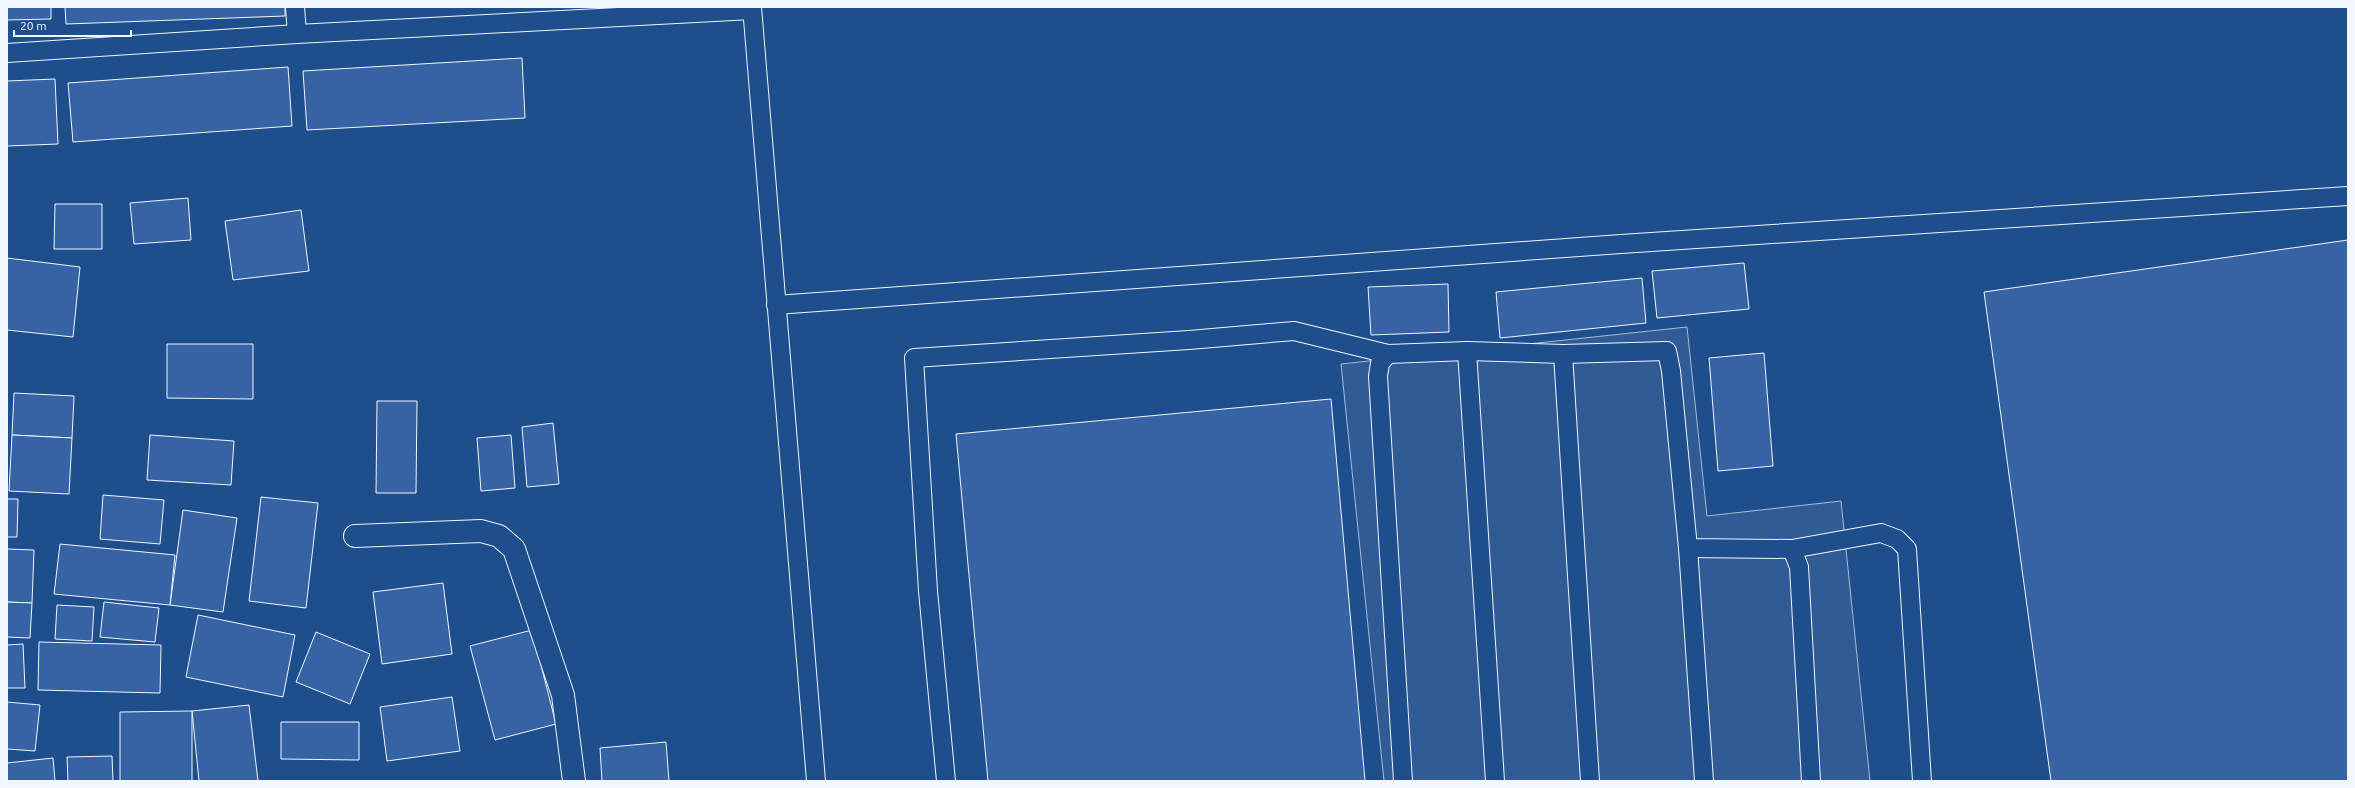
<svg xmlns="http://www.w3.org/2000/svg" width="2355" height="788" viewBox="0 0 2355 788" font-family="Ubuntu,sans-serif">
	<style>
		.parking { fill: #305b95; stroke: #a8bbd7 }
		.building { fill: #3563a3; stroke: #f2f6ff }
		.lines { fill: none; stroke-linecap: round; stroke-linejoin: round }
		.service-casing { stroke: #f2f6ff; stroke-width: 20 }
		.minor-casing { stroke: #f2f6ff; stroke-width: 24 }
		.service { stroke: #1f4e8c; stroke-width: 18 }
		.minor { stroke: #1f4e8c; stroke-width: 22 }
	</style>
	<rect width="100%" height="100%" fill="#1f4e8c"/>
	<path class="parking" d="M1687,327L1707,516L1841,501L1870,781H1384L1341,364Z"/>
	<g class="building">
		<path d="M7,7H51V19L7,20Z"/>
		<path d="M65,7H285V16L66,24Z"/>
		<path d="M522,58L525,118L307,130L303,71Z"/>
		<path d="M288,67L292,126L73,142L68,83Z"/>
		<path d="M55,79L58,144L7,146V81Z"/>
		<path d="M188,198L191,240L134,244L130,203Z"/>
		<path d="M55,204H102V249H54Z"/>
		<path d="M301,210L309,271L233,280L225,221Z"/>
		<path d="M2348,240V781H2051L1984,292Z"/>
		<path d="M7,258L80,267L73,337L7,330Z"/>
		<path d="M1744,263L1749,309L1657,318L1652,271Z"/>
		<path d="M1642,278L1646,323L1500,338L1496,292Z"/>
		<path d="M1448,284L1449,332L1371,335L1368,287Z"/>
		<path d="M167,344H253V399L167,398Z"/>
		<path d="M1764,353L1773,466L1718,471L1709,358Z"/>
		<path d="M14,393L74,396L72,438L12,435Z"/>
		<path d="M1331,399L1365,781H988L956,434Z"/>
		<path d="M377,401H417L416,493H376Z"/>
		<path d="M553,423L559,484L527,487L522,427Z"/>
		<path d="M12,435L72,438L69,494L9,491Z"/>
		<path d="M150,435L234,441L231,485L147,480Z"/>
		<path d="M511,435L515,488L481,491L477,438Z"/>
		<path d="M103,495L164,500L160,544L100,539Z"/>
		<path d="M261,497L318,503L306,608L249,601Z"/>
		<path d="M7,499H18L17,537H7Z"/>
		<path d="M183,510L237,518L223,612L170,605Z"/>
		<path d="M60,544L175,555L170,605L54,594Z"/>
		<path d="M7,549L34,550L32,603L7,602Z"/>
		<path d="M443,583L452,654L382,664L373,592Z"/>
		<path d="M7,602L32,603L30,638L7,637Z"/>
		<path d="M104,602L159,608L155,642L100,637Z"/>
		<path d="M57,605L94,607L92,641L55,639Z"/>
		<path d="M198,615L295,635L283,697L186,677Z"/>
		<path d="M532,630L556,724L495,740L470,646Z"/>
		<path d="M316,632L370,654L350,704L296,682Z"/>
		<path d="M39,642L161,645L160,693L38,690Z"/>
		<path d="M23,644L25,688H7V645Z"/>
		<path d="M452,697L460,751L387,761L380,707Z"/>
		<path d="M7,702L40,705L35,751L7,749Z"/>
		<path d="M249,705L258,781H199L192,711Z"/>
		<path d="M192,711V781H120V712Z"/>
		<path d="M281,722H359V760L281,759Z"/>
		<path d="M666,742L669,781H602L600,748Z"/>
		<path d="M112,756L113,781H68L67,757Z"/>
		<path d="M53,758L55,781H7V763Z"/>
	</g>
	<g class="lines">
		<defs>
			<g id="service">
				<path d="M295,7L297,34"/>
				<path d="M752,7L816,781"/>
				<path d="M7,53L297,34L752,10"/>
				<path d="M776,305L1621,244L2348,196"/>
				<path d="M1467,351L1495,781"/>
				<path d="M1563,354L1590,781"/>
				<path d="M1688,548L1704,781"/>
				<path d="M1792,549L1881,533L1897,539L1907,549L1922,781"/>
				<path d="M946,781L928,591L914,358L1189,340L1294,331L1388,354"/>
				<path d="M1403,781L1378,376L1380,363L1388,354L1467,351L1563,354L1667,351L1671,371L1688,548L1792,549L1799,567L1811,781"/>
			</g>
			<path id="minor" d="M355,536L481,531L499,536L514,549L563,695L574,781"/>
		</defs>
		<use href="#service" class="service-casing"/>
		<use href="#minor" class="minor-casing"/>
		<use href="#service" class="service"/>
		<use href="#minor" class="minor"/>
	</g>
	<rect width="2355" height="788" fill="none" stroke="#f2f6ff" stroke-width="16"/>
	<path d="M14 30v6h117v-6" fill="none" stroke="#f2f6ff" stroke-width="2"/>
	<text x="20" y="30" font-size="12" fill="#f2f6ff" stroke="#1f4e8c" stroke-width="3" paint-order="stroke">20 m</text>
</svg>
